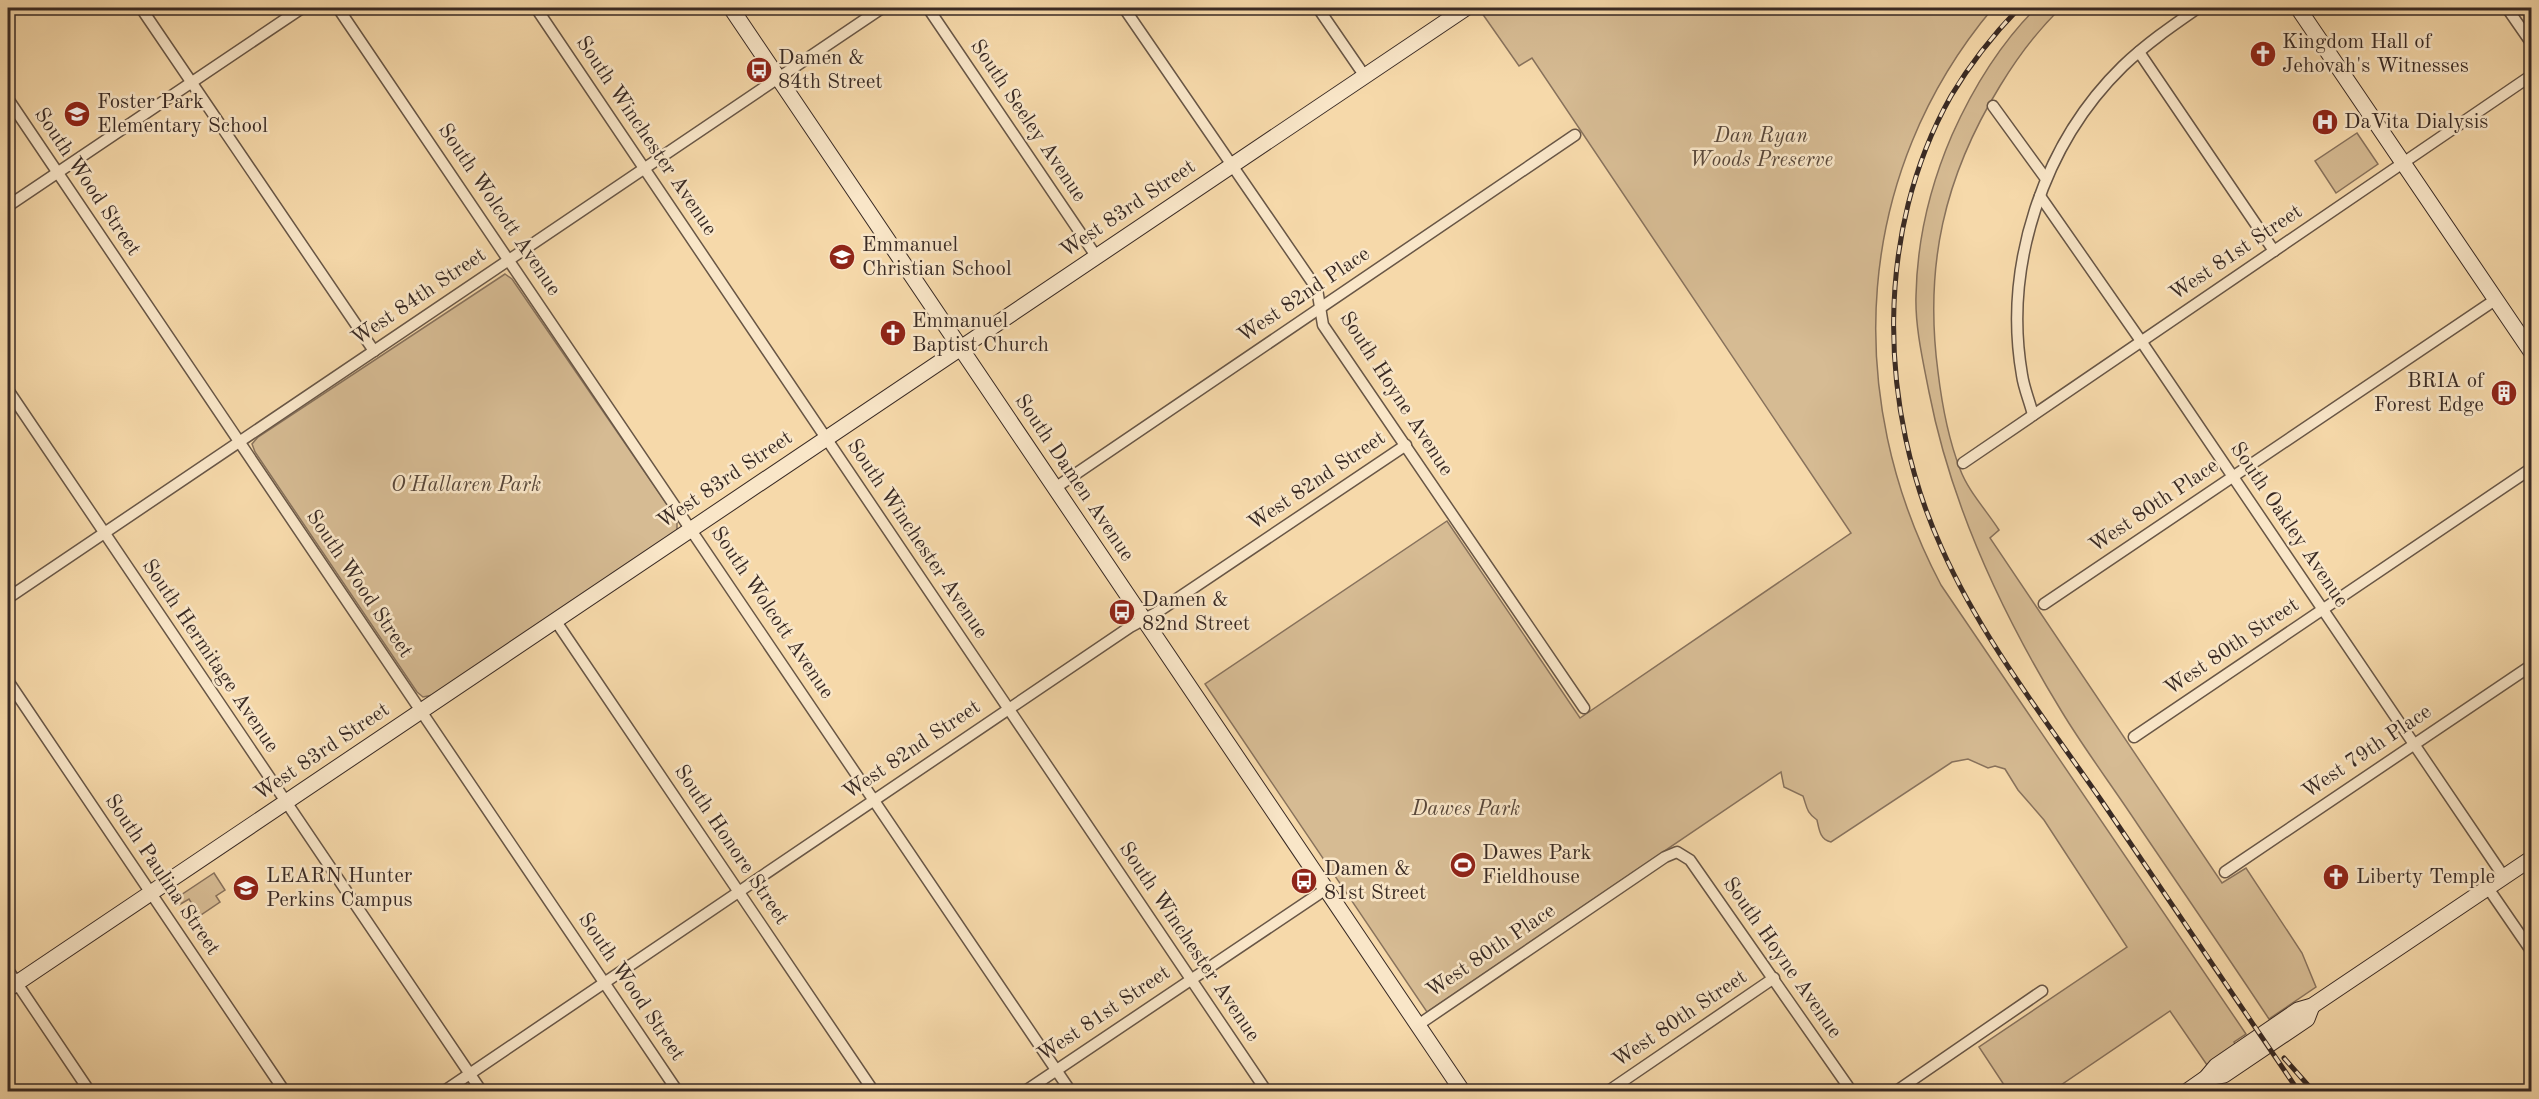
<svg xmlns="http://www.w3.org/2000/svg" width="2539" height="1099" viewBox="0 0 2539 1099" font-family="'Old Standard TT',serif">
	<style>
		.green { fill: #d6bb93; stroke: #88725c; stroke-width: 1.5 }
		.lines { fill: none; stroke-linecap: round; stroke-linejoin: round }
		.street-casing { stroke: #685646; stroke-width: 13 }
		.secondary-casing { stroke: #392a24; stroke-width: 17 }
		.street { stroke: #f9e6c8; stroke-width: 10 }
		.secondary { stroke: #f9e6c8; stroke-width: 15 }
		.rail-casing { stroke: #392a24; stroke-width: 5 }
		.rail { stroke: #f9e6c8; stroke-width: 3; stroke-dasharray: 9; stroke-linecap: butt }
		.labels { text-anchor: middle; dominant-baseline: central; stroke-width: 5; stroke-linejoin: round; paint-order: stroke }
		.poi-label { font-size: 21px; fill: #392a24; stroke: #f9e6c8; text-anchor: start }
		.street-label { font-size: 21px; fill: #392a24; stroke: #f9e6c8 }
		.park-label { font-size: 21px; font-style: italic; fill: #58473a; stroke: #f9e6c8 }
	</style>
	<rect width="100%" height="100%" fill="#f6d9aa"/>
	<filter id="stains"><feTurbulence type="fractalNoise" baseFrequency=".00333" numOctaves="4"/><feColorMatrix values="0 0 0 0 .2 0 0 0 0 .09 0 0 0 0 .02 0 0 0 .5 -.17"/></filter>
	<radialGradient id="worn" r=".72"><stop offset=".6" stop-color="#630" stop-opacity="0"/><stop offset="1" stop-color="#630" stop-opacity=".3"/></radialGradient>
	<g class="green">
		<path d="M1487,8H1993C1854,173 1841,396 1941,585L2246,1034L2234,1042L2236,1046L2207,1065L2170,1011L2052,1091H2008L1979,1047L2127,947L2044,820L2018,790L2005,769L1995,766L1988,768L1968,759L1952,762L1831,842C1820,840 1819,829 1817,820C1806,812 1807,807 1803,796L1784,787L1781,772L1427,1012L1205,684L1447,521L1580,718L1851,533L1532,58L1519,66L1484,16L1481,12Z"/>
		<path d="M2036,8H2061C2038,30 2017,58 2000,86C1944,177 1924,266 1938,372C1942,405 1948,438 1960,469C1968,491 1987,511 1999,530L1990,538L2222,883L2246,868L2302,953L2316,987L2269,1019C2226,954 2182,890 2138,825C2113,787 2085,750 2062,712C2002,614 1951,505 1929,392C1923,361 1915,327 1916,296C1917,241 1930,186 1952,135C1973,88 2000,44 2036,8Z"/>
		<path d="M2357,133L2378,164L2336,193L2315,161Z"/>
		<path d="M505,274L512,279L677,519V531L433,695L423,697L417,692L255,452L252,444L258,437Z"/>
		<path d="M214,873L225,890L216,896L220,902L192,921L189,918L197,912L189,899L179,905L175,899Z"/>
	</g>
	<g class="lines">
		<defs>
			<g id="street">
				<path d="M141,8L374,351"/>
				<path d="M338,8L1071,1092"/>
				<path d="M536,8L1267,1092"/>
				<path d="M928,8L1096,256"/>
				<path d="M1124,8L1317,289L1323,325L1584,708"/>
				<path d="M1318,8L1364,75"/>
				<path d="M2507,8L2532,44"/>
				<path d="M2139,52L2274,251"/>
				<path d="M8,99L678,1092"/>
				<path d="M1993,106L2046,179"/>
				<path d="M2040,196L2141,341L2504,877"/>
				<path d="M8,206L302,8"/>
				<path d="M8,390L482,1092"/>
				<path d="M2033,415C2030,402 2024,389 2022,375C2003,266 2043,144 2123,66C2146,44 2172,26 2198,8"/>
				<path d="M1963,463L2532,75"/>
				<path d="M1055,488L1575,135"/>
				<path d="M8,598L882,8"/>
				<path d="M2044,604L2495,300"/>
				<path d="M555,620L874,1092"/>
				<path d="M8,681L285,1092"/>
				<path d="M2134,737L2532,468"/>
				<path d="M2225,872L2532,665"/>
				<path d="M2488,888L2532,952"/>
				<path d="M8,970L90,1092"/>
				<path d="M1418,1025L1665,857L1677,852L1690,860L1852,1092"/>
				<path d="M443,1092L1130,627L1156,613L1406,445"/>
				<path d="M1024,1092L1326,889"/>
				<path d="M1607,1092L1774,978"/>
				<path d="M1895,1092L2042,991"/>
			</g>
			<g id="secondary">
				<path d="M731,8L1463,1092"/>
				<path d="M2298,8L2532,353"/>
				<path d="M8,989L1466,8"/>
				<path d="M2206,1078L2224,1075L2307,1019L2312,1006"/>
				<path d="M2186,1092L2206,1078L2216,1066L2298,1010L2312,1006L2532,858"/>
			</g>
		</defs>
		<use href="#street" class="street-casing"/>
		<use href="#secondary" class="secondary-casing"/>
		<use href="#street" class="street"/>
		<use href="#secondary" class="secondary"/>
		<defs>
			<g id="rail">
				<path d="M2019,8C1994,34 1970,64 1951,96C1874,232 1878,409 1942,549C1982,639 2045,719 2101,800C2167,897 2233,994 2299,1092"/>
				<path d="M2284,1058L2314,1092"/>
			</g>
		</defs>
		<use href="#rail" class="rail-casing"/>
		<use href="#rail" class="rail"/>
	</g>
	<defs>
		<symbol id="church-disc" viewBox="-11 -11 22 22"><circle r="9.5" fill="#8f2418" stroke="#f9e6c8"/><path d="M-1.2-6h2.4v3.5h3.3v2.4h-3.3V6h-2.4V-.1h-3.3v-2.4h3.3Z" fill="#fff"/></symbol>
		<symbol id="bus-disc" viewBox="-11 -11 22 22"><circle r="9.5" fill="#8f2418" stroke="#f9e6c8"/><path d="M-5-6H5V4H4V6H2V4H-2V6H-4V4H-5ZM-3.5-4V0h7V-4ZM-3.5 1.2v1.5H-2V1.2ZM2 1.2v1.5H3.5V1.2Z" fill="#fff"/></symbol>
		<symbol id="school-disc" viewBox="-11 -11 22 22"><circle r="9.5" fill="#8f2418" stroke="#f9e6c8"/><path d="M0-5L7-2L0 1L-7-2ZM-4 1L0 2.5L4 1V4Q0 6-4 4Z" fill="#fff"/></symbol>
		<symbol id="hospital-disc" viewBox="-11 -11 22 22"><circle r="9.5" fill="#8f2418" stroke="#f9e6c8"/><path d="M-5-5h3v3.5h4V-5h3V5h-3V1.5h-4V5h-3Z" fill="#fff"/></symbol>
		<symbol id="building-disc" viewBox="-11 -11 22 22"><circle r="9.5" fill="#8f2418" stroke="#f9e6c8"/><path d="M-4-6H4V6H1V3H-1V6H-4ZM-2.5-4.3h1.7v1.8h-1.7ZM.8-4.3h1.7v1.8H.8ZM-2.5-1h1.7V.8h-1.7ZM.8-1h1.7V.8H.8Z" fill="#fff"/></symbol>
		<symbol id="stadium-disc" viewBox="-11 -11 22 22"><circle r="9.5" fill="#8f2418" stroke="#f9e6c8"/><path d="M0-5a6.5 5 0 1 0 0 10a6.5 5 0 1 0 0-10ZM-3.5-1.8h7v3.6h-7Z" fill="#fff"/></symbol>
	</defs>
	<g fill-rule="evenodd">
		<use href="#church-disc" x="2248" y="39" width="30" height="30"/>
		<use href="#bus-disc" x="744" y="55" width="30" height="30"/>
		<use href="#school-disc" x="62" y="99" width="30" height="30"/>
		<use href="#hospital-disc" x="2310" y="107" width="30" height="30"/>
		<use href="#school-disc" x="827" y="242" width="30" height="30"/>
		<use href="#church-disc" x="878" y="318" width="30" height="30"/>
		<use href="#building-disc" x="2489" y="378" width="30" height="30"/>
		<use href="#bus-disc" x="1107" y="597" width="30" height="30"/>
		<use href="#stadium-disc" x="1448" y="850" width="30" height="30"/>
		<use href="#church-disc" x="2321" y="862" width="30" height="30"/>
		<use href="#bus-disc" x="1289" y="866" width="30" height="30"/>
		<use href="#school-disc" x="231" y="873" width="30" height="30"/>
	</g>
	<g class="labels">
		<g class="poi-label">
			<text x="2282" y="42">Kingdom Hall of<tspan x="2282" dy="24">Jehovah's Witnesses</tspan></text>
			<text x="778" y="58">Damen &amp;<tspan x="778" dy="24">84th Street</tspan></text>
			<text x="97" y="102">Foster Park<tspan x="97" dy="24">Elementary School</tspan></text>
			<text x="2344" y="122">DaVita Dialysis</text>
			<text x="862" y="245">Emmanuel<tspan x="862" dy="24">Christian School</tspan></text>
			<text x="912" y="321">Emmanuel<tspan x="912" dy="24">Baptist Church</tspan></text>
			<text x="2484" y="381" text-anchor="end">BRIA of<tspan x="2484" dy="24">Forest Edge</tspan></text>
			<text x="1142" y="600">Damen &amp;<tspan x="1142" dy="24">82nd Street</tspan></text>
			<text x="1482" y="853">Dawes Park<tspan x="1482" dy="24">Fieldhouse</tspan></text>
			<text x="1324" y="869">Damen &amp;<tspan x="1324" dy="24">81st Street</tspan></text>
			<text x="266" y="876">LEARN Hunter<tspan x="266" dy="24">Perkins Campus</tspan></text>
			<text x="2356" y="877">Liberty Temple</text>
		</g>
		<g class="street-label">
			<text transform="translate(1028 121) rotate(56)">South Seeley Avenue</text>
			<text transform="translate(646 136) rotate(56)">South Winchester Avenue</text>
			<text transform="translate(87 182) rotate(56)">South Wood Street</text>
			<text transform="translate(1128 209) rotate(-34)">West 83rd Street</text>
			<text transform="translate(499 210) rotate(56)">South Wolcott Avenue</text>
			<text transform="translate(2236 253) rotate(-34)">West 81st Street</text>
			<text transform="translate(1304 295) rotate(-34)">West 82nd Place</text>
			<text transform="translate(419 297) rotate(-34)">West 84th Street</text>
			<text transform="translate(1396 394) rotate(57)">South Hoyne Avenue</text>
			<text transform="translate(1074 478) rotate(56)">South Damen Avenue</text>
			<text transform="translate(725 480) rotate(-34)">West 83rd Street</text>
			<text transform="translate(1317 481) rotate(-34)">West 82nd Street</text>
			<text transform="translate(2154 506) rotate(-34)">West 80th Place</text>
			<text transform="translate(2289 525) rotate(56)">South Oakley Avenue</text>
			<text transform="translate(917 539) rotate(56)">South Winchester Avenue</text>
			<text transform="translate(359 584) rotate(56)">South Wood Street</text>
			<text transform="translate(772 613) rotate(56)">South Wolcott Avenue</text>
			<text transform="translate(2232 647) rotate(-34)">West 80th Street</text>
			<text transform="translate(210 656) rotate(56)">South Hermitage Avenue</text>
			<text transform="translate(912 750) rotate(-34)">West 82nd Street</text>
			<text transform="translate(322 752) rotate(-34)">West 83rd Street</text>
			<text transform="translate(2367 752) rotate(-34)">West 79th Place</text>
			<text transform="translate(731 845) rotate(56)">South Honore Street</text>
			<text transform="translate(162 875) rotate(56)">South Paulina Street</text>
			<text transform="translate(1189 942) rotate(56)">South Winchester Avenue</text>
			<text transform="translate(1491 951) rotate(-34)">West 80th Place</text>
			<text transform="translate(1782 958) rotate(55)">South Hoyne Avenue</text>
			<text transform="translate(631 987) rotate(56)">South Wood Street</text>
			<text transform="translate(1104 1014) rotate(-34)">West 81st Street</text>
			<text transform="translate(1680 1019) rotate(-34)">West 80th Street</text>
		</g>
		<g class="park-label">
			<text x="1761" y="136">Dan Ryan<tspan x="1761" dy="24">Woods Preserve</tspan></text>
			<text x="466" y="485">O'Hallaren Park</text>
			<text x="1466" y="809">Dawes Park</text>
		</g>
	</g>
	<rect width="2539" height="1099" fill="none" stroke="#f6d9aa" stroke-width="30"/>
	<rect x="9" y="9" width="2521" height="1081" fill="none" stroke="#392a24" stroke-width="3"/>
	<rect x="15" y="15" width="2509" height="1069" fill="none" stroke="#392a24" stroke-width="1.5"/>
	<rect width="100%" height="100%" filter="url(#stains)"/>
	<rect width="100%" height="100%" fill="url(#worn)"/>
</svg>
